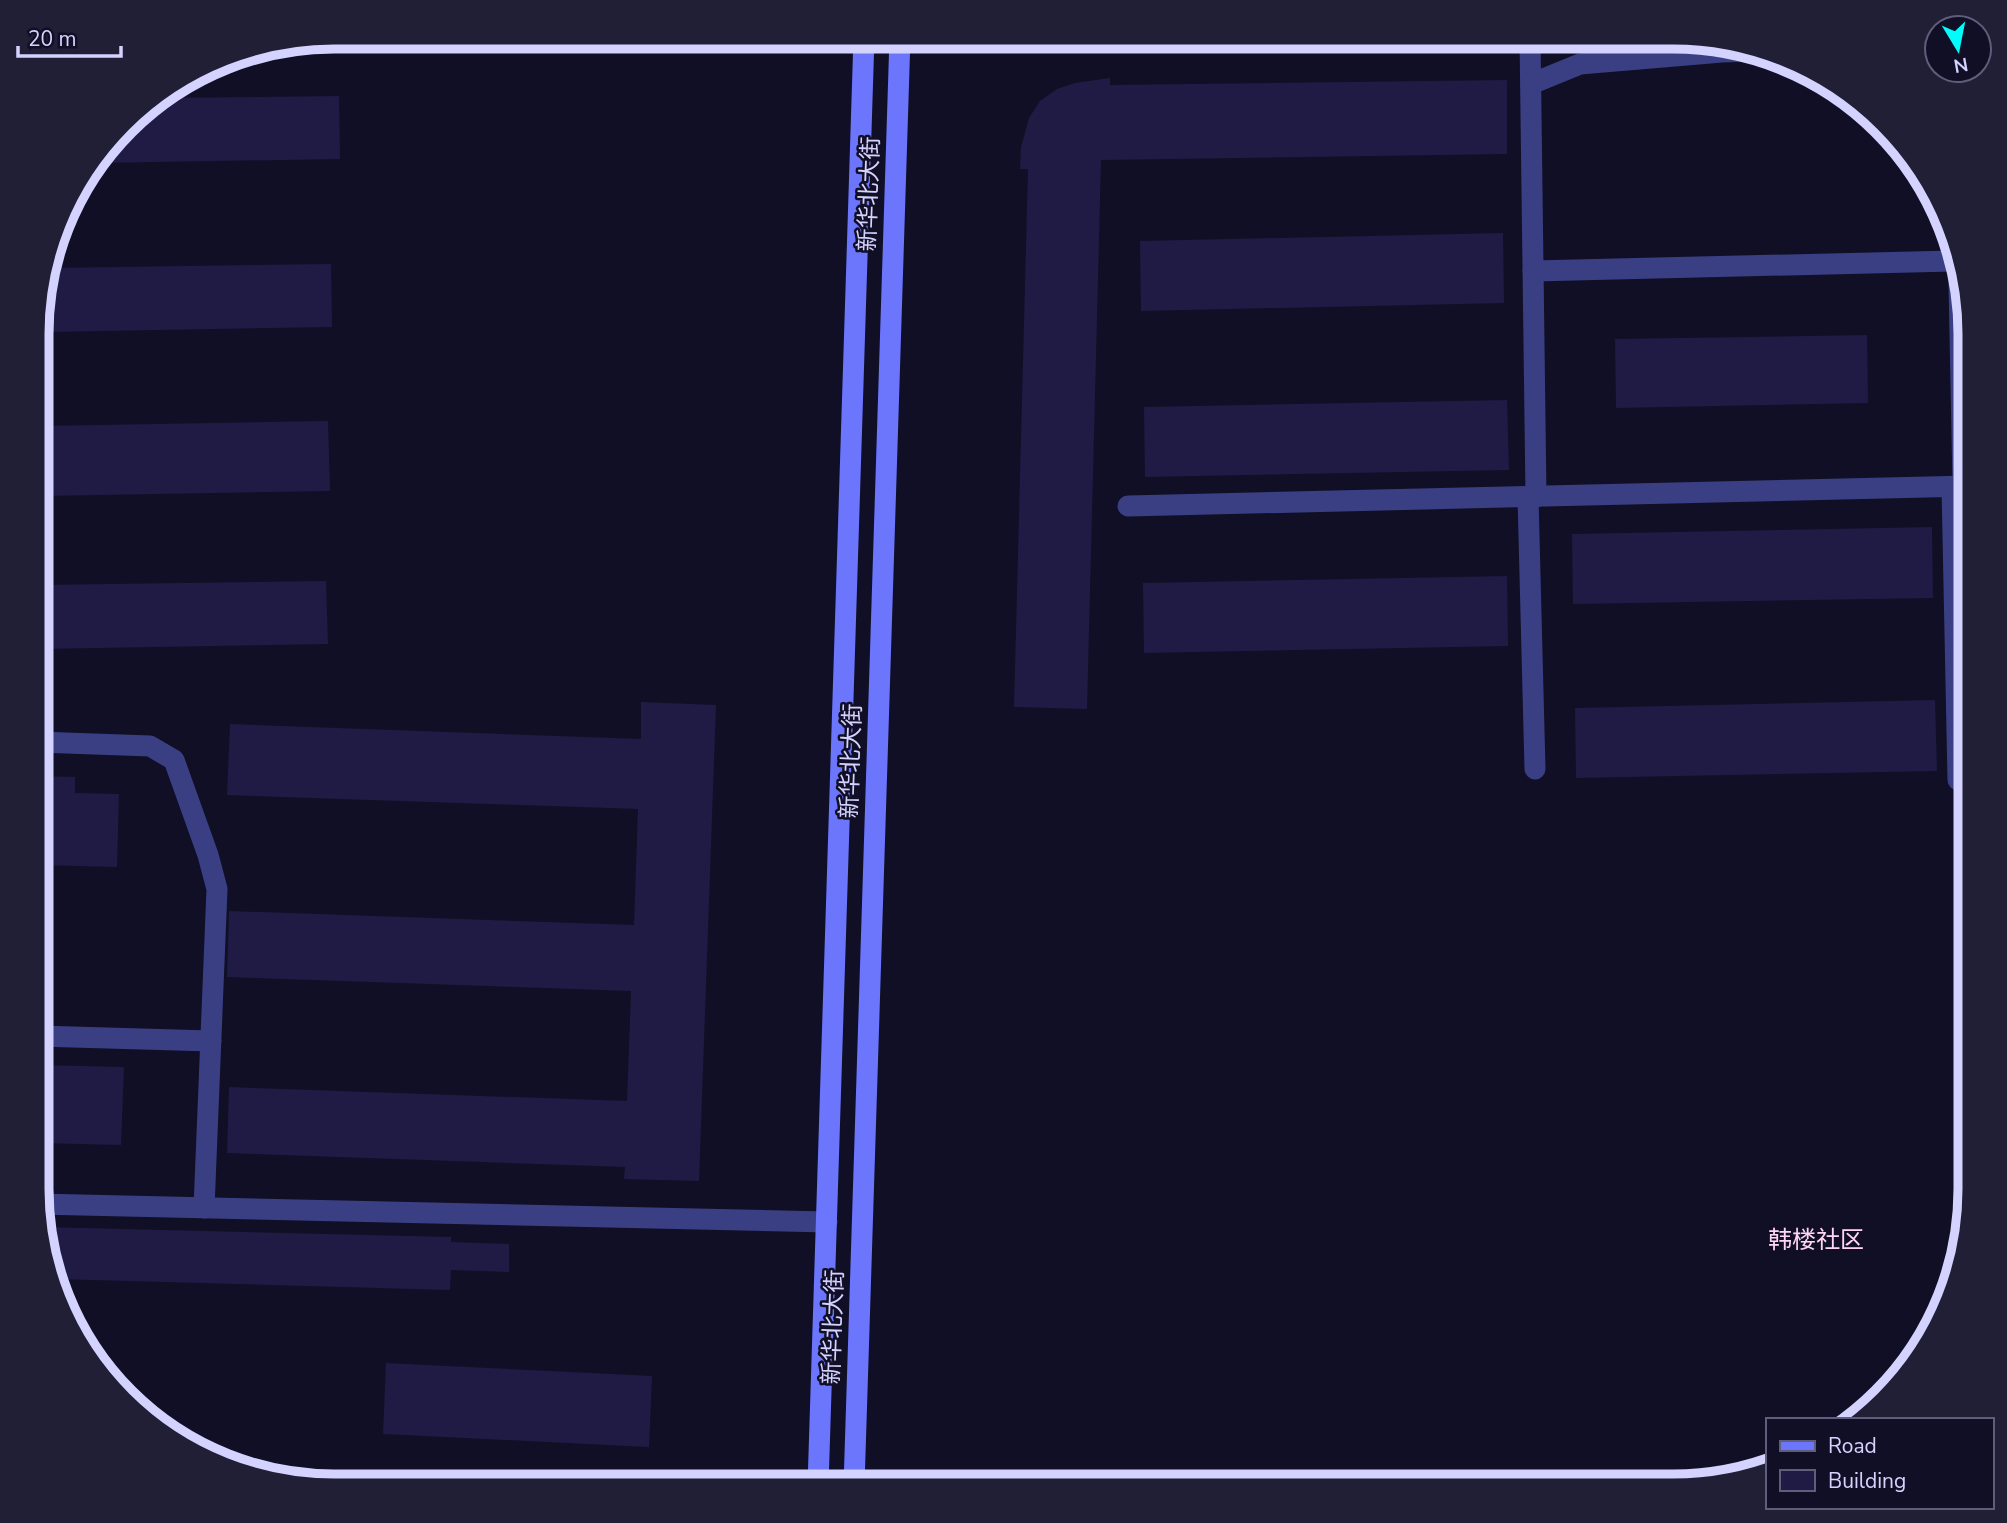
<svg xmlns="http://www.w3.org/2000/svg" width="2007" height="1523" viewBox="0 0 2007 1523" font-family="'Nunito Sans','Noto Sans SC',sans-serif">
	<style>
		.building { fill: #1f1b45 }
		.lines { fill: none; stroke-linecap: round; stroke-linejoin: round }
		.lane { stroke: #3a3f83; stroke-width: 21 }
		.secondary { stroke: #6b76fd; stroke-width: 21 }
		.labels { text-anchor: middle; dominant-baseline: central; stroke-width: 5; stroke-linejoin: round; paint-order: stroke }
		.street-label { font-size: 23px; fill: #d4d3ff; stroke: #100f25 }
		.neighbourhood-label { font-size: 24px; fill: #ffd5f4; stroke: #100f25 }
		.rim { fill: none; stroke: #d4d3ff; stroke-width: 9 }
	</style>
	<rect width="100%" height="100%" fill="#100f25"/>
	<g class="building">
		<path d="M1110,78V85L1507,80V154L1101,160L1087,709L1014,707L1028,169H1020L1021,147L1029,118L1040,101L1057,89L1075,83Z"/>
		<path d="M339,96L340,159L95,163L138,110L159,98Z"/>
		<path d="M1503,233L1504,303L1141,311L1140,241Z"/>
		<path d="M331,264L332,327L45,332L44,282L48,268Z"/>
		<path d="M1867,335L1868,403L1616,408L1615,339Z"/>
		<path d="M1507,400L1509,470L1145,477L1144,407Z"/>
		<path d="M328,421L330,491L42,496L41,426Z"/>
		<path d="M1932,527L1933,598L1573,604L1572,534Z"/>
		<path d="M1507,576L1508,646L1144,653L1143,583Z"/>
		<path d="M326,581L328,644L40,649L39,585Z"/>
		<path d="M1935,700L1937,771L1576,778L1575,708Z"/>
		<path d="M641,702L716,705L699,1181L624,1179L625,1167L227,1153L229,1087L627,1101L631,991L227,977L229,911L634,925L638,809L227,795L230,724L641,739Z"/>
		<path d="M38,776L75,777V793L119,794L117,867L38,865Z"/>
		<path d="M38,1065L124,1067L121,1145L38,1143Z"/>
		<path d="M42,1227L451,1237V1242L509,1244V1272L451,1270L450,1290L56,1279Z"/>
		<path d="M386,1363L652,1376L649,1447L383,1434Z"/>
	</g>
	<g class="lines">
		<g class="lane">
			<path d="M1530,37L1536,497"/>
			<path d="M1531,84L1580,64L1722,52L1753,51"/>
			<path d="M1533,271L1953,261"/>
			<path d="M1959,284L1963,486"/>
			<path d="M1952,487L1958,780"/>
			<path d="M1528,497L1535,769"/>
			<path d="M1128,506L1970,486"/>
			<path d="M38,742L150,746L174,760L208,855L217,889L204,1208"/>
			<path d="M38,1036L211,1041"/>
			<path d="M37,1204L827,1222"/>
		</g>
		<g class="secondary">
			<path d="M818,1486L864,37"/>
			<path d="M854,1486L900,37"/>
		</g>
	</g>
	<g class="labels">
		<g class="street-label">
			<text transform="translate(869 194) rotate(-88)">新华北大街</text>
			<text transform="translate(851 761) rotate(-88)">新华北大街</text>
			<text transform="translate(833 1327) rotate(-88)">新华北大街</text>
		</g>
		<g class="neighbourhood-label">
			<text x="1816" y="1240">韩楼社区</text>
		</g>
	</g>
	<path d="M0 0H2007V1523H0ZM334 49H1673A285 285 0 0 1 1958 334V1189A285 285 0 0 1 1673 1474H334A285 285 0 0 1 49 1189V334A285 285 0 0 1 334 49Z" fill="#201f36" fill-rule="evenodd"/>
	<path class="rim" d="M334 49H1673A285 285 0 0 1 1958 334V1189A285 285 0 0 1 1673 1474H334A285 285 0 0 1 49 1189V334A285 285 0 0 1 334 49Z"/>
	<rect x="1766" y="1418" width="228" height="91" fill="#100f25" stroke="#5e5d7c" stroke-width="2"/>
	<rect x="1780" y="1441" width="35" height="10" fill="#6b76fd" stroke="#5e5d7c" stroke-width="2"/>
	<text x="1828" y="1453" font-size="21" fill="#d4d3ff">Road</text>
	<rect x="1780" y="1470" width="35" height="21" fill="#1f1b45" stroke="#5e5d7c" stroke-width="2"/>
	<text x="1828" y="1488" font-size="21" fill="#d4d3ff">Building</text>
	<g transform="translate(1958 49) rotate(170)"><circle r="33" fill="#100f25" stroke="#5e5d7c" stroke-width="2"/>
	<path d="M0-5L12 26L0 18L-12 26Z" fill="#03fbfb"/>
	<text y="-10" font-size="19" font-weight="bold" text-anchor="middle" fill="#d4d3ff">N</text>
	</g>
	<path d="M18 46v10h103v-10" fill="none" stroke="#d4d3ff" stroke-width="3.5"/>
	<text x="28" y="46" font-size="21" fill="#d4d3ff" stroke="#100f25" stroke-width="5" paint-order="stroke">20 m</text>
</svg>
